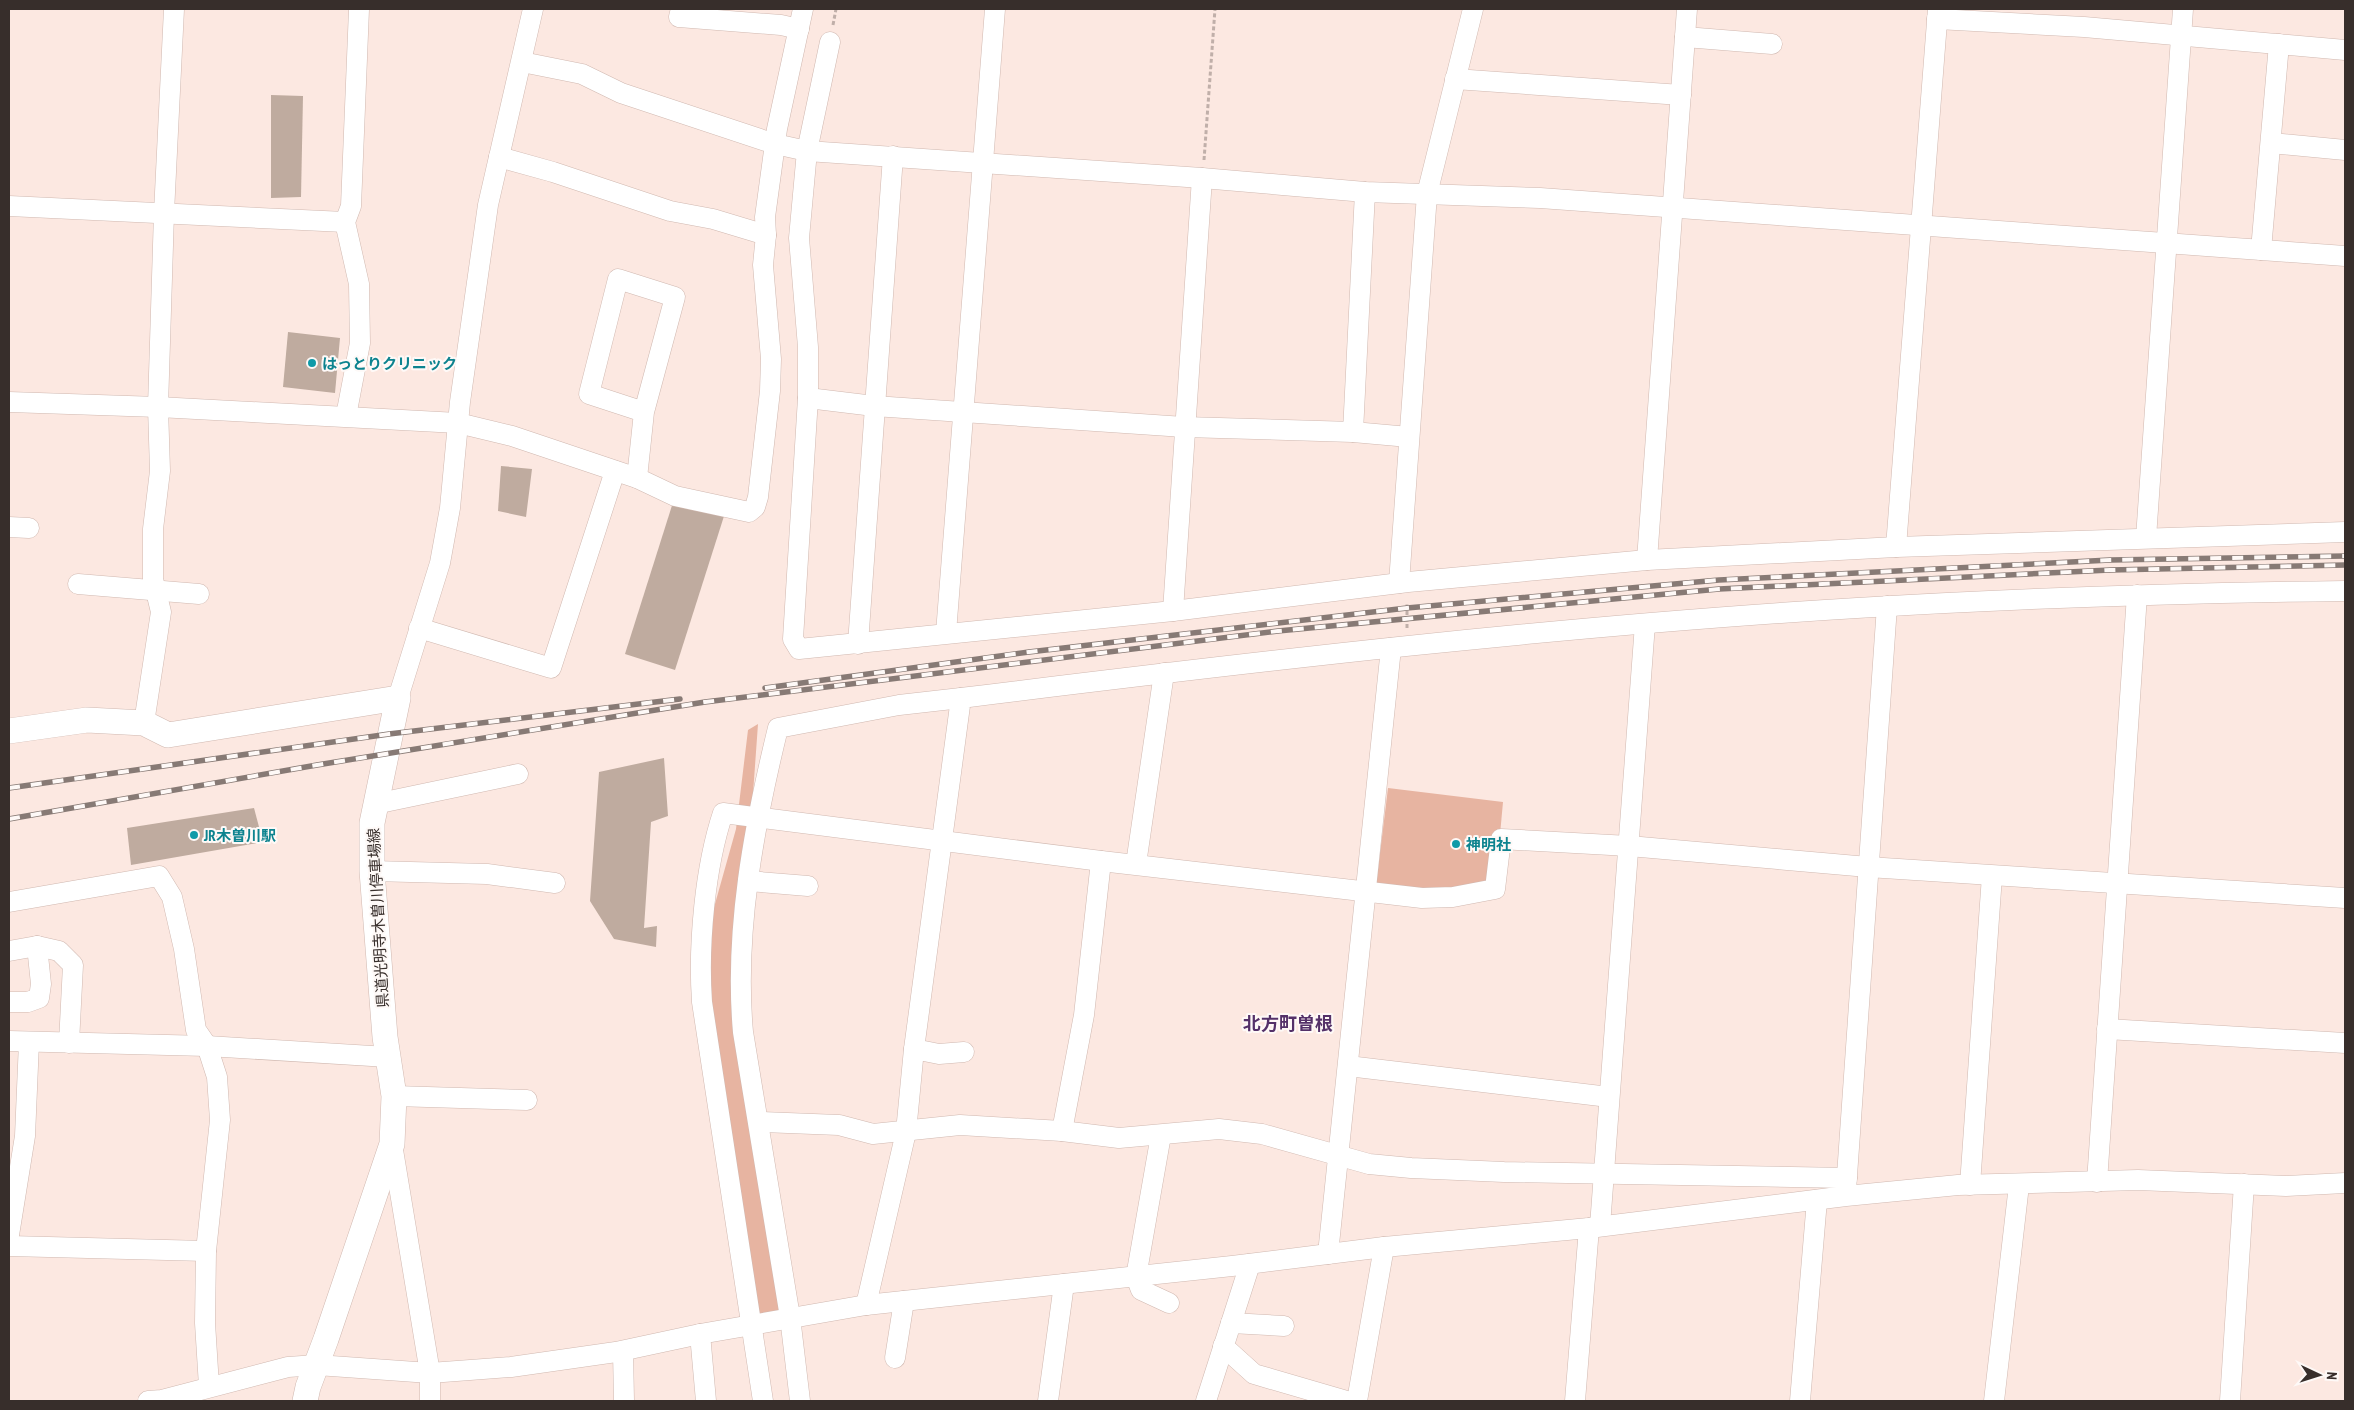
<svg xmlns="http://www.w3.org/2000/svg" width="2354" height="1410" viewBox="0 0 2354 1410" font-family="'PT Sans Narrow','Noto Sans JP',sans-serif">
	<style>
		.green { fill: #e7b4a1 }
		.building { fill: #bfab9f }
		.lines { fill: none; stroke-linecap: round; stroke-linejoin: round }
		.minor-casing { stroke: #d0b8b0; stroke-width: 21 }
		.major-casing { stroke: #d0b8b0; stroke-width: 26 }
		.path { stroke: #c0afa9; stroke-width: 3; stroke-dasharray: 4 2.5; stroke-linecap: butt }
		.minor { stroke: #fff; stroke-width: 20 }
		.major { stroke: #fff; stroke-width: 25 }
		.rail-casing { stroke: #877a75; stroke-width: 5.5 }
		.rail { stroke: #fef9f7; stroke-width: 4; stroke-dasharray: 11; stroke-linecap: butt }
		.culture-dot { fill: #0f9aa8; stroke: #fef9f7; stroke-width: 2 }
		.labels { text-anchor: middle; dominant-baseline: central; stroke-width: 4; stroke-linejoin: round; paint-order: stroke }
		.culture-label { font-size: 15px; font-weight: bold; fill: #0d838f; stroke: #fef9f7; text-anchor: start }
		.street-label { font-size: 15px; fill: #372e2b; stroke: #fef9f7 }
		.quarter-label { font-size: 18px; font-weight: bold; fill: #543169; stroke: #fef9f7 }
	</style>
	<rect width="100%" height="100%" fill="#fce8e1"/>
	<g class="green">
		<path d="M758,724L739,989L790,1317L751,1324L699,961L736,829L748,730Z"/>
		<path d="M1388,788L1503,802L1495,889L1375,894Z"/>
	</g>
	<g class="building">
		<path d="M271,95L303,96L301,197L271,198Z"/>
		<path d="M288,332L340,338L335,393L283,387Z"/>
		<path d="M501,466L532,469L526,517L498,511Z"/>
		<path d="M675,496L725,513L675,670L625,654Z"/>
		<path d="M664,758L668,816L651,822L644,928L657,926L656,947L614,939L590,901L599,772Z"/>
		<path d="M254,808L263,842L131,865L127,828Z"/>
	</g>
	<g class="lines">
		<defs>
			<g id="minor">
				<path d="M681,9L679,17L781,25L799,29"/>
				<path d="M1937,19L2084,27L2345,50"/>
				<path d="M1685,37L1772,44"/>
				<path d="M830,42L807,151L799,238L808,347V398L793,639L799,649L1173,611L1408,582L1647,560L1896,547L2345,532"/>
				<path d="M522,62L582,74L621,93L775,144L807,151L1202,178L1365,192L1540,198L2345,256"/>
				<path d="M1455,79L1681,95"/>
				<path d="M2271,143L2345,150"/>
				<path d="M499,157L553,172L670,211L713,219L766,235"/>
				<path d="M9,206L345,222"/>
				<path d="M2261,250L2279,44"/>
				<path d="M808,398L874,406L1184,427L1353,432L1409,437"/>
				<path d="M9,402L158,407L458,423L512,436L637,478L675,496L749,512L755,507L758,497L770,391L771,359L763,265L766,235L765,217L777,129L803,9"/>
				<path d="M346,416L360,343L359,284L345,222L351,206L359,9"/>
				<path d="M1353,432L1365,192"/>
				<path d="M637,478L644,412L675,297L618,279L589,394L644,412"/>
				<path d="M9,527L29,528"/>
				<path d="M2146,538L2183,9"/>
				<path d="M1896,547L1938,9"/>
				<path d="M1647,560L1687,9"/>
				<path d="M1399,583L1427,194L1473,9"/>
				<path d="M78,584L199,594"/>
				<path d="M1173,611L1202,178"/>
				<path d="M419,628L551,668L615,471"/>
				<path d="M946,633L995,9"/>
				<path d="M858,644L893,156"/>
				<path d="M398,698L440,563L450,508L460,402L488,205L533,9"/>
				<path d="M144,723L161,612L153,579V529L160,471L158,407L164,213L174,9"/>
				<path d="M375,804L518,774"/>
				<path d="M1136,864L1164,673"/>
				<path d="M372,871L487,874L555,883"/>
				<path d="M748,881L808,886"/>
				<path d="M9,902L159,876L172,897L184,949L196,1030L207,1046L217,1077L220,1120L206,1251L205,1323L209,1386"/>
				<path d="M9,951L37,946L59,951L73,965L69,1043"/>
				<path d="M9,1002H28L39,998L41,984L37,946"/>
				<path d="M2107,1029L2345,1043"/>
				<path d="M9,1041L207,1046L388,1057"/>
				<path d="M914,1049L939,1054L964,1052"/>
				<path d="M1348,1066L1609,1097"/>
				<path d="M394,1096L527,1100"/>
				<path d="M759,1122L839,1125L873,1134L960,1125L1062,1131L1119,1138L1219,1129L1262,1134L1369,1164L1411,1168L1504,1172L1847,1178"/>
				<path d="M1062,1131L1084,1015L1101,861"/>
				<path d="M1161,1135L1136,1277L1141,1290L1169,1303"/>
				<path d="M392,1144L430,1373V1401"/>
				<path d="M2097,1182L2137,595"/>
				<path d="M1970,1185L1992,876"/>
				<path d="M1846,1190L1887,606"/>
				<path d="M1600,1226L1645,624"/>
				<path d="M9,1235L25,1136L29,1042"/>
				<path d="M9,1246L206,1251"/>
				<path d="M1328,1254L1391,648"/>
				<path d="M866,1305L906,1132L914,1049L961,698C1259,661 1557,626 1857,608C2020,598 2182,593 2345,591"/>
				<path d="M1231,1323L1284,1326"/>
				<path d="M700,1334L706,1401"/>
				<path d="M1223,1346L1254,1374L1347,1401"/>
				<path d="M623,1351L624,1401"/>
				<path d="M895,1358L904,1301"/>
				<path d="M148,1401L162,1400L288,1367L317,1365L430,1373L511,1367L616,1352L700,1334L866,1305L1232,1266L1384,1247L1589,1228L1846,1196L1958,1185L2138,1180L2286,1186L2345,1183"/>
				<path d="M763,1401L702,1002C698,944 705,867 723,813L1101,861L1422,898L1453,897L1495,889L1501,839L1629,846L1868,867L2345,898"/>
				<path d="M800,1401L790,1317L743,1032C734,931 754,826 778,728L899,705L961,698"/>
				<path d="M1048,1401L1064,1284"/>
				<path d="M1206,1401L1250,1264"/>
				<path d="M1357,1401L1384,1247"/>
				<path d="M1575,1401L1589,1228"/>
				<path d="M1800,1401L1817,1200"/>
				<path d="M1994,1401L2019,1185"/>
				<path d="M2230,1401L2244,1184"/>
			</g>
			<path id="major" d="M9,731L87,720L144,723L168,735L398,698L372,823V871L385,1037L394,1096L392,1144L326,1339L308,1387L305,1401"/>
		</defs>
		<use href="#minor" class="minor-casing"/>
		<use href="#major" class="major-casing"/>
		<g class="path">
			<path d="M833,25L836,9"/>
			<path d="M1204,160L1215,9"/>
			<path d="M1407,628V602"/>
		</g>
		<use href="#minor" class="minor"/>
		<use href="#major" class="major"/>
		<defs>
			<g id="rail">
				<path d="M765,688L1029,652L1407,608L1719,580L2110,560L2345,556"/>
				<path d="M9,788L389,734L680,699"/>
				<path d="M9,819L317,765L705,702L1278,631L1719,589L2110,570L2345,565"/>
			</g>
		</defs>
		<use href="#rail" class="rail-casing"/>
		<use href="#rail" class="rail"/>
	</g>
	<g class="culture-dot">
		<circle cx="312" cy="363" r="5"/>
		<circle cx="194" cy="835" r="5"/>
		<circle cx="1456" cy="844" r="5"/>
	</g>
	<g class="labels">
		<g class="culture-label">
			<text x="322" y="363">はっとりクリニック</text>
			<text x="204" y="835">JR木曽川駅</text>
			<text x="1466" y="844">神明社</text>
		</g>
		<g class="street-label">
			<text transform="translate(378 918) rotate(-93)">県道光明寺木曽川停車場線</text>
		</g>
		<g class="quarter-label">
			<text x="1288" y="1023">北方町曽根</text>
		</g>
	</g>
	<rect width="2354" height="1410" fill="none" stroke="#372e2b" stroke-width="20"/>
	<g transform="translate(2319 1375) rotate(94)" stroke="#fef9f7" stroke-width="4" paint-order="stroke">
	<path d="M0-4L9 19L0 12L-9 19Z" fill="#372e2b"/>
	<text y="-8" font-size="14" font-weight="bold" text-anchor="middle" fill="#372e2b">N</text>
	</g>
</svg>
